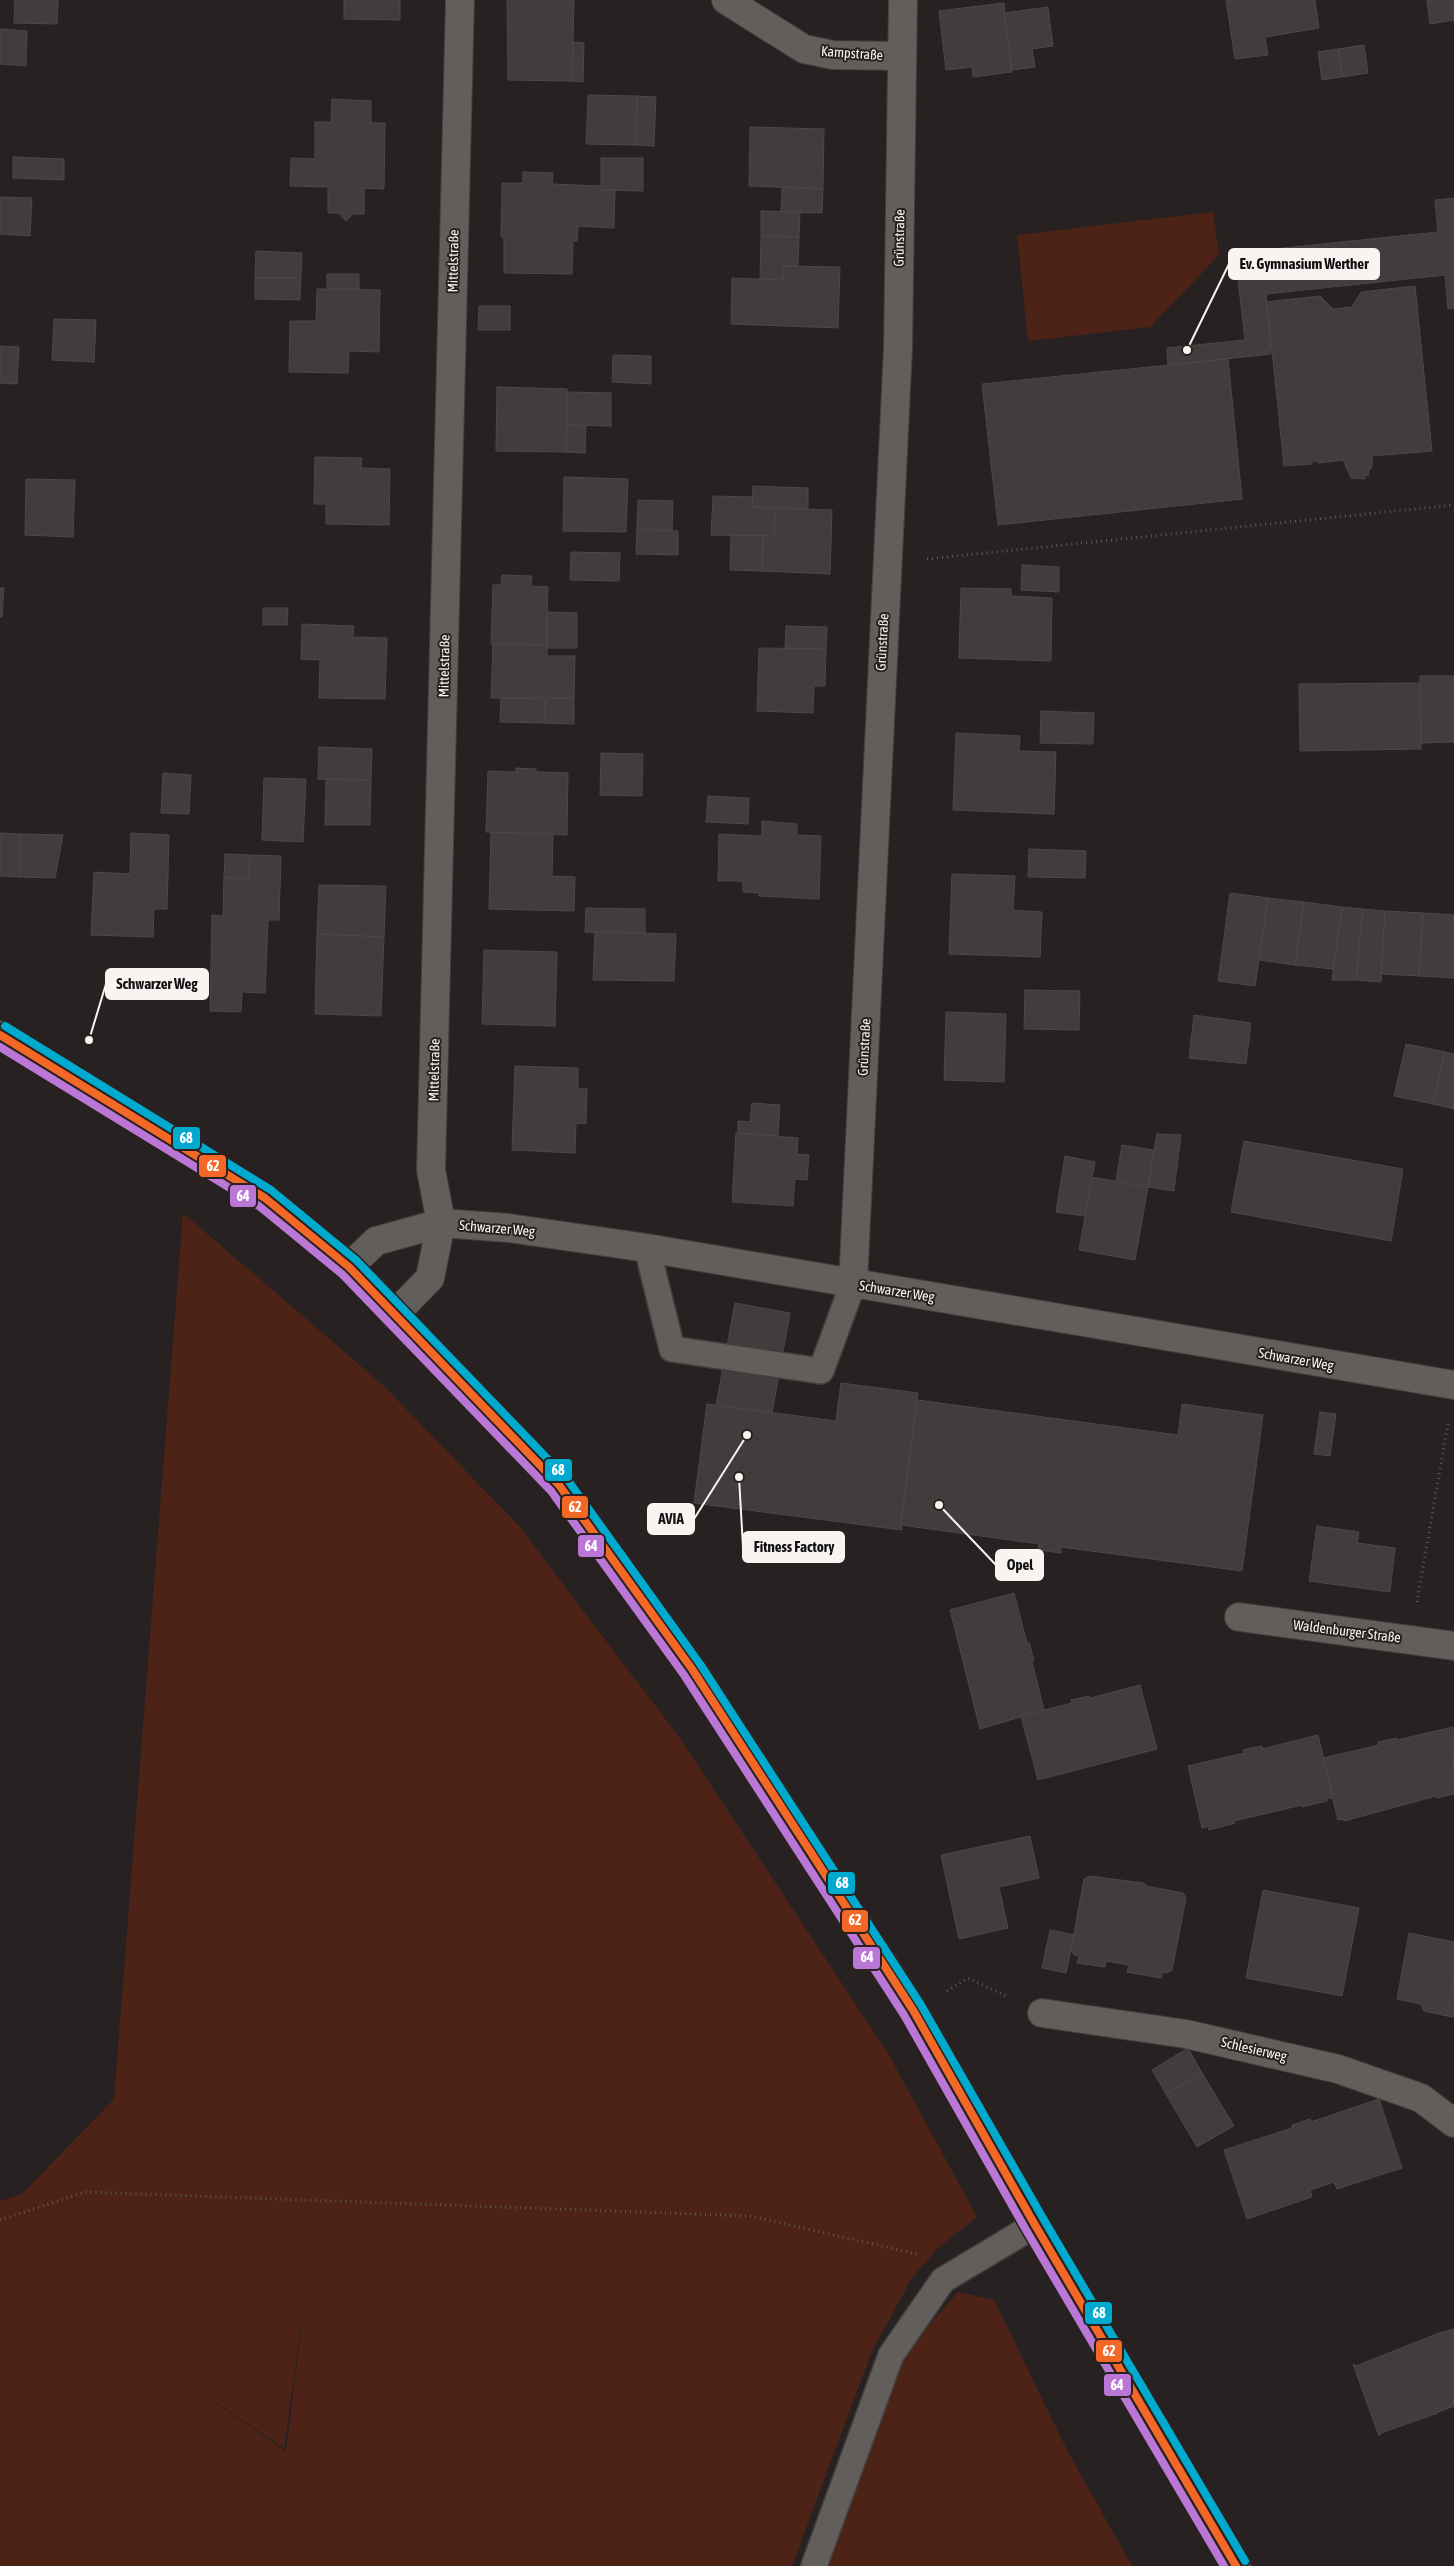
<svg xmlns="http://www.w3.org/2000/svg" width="1454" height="2566" viewBox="0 0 1454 2566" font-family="'Asap Condensed',sans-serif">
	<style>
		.green { fill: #4e2317; fill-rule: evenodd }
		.building { fill: #413d3c; stroke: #4c4848 }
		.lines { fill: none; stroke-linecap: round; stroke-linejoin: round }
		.lane-casing { stroke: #423e3d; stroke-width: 28 }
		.street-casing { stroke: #423e3d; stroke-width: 30 }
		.secondary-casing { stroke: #423e3d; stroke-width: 30 }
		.path { stroke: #5d5958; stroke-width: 3; stroke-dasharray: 1 4; stroke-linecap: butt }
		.lane { stroke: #615e5c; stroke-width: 25 }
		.street { stroke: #615e5c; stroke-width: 28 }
		.secondary { stroke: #5b5a5c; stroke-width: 28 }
		.bus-1-casing { stroke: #29211f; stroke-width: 11 }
		.bus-2-casing { stroke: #29211f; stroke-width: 11 }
		.bus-3-casing { stroke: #29211f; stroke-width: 11 }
		.bus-1 { stroke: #f36827; stroke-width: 8 }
		.bus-2 { stroke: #ba77d6; stroke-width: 8 }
		.bus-3 { stroke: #00a9ce; stroke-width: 8 }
		.labels { text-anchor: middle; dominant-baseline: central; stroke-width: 4; stroke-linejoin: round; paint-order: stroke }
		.street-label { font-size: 14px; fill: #f9f4f2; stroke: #29211f }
		.leader { fill: none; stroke: #f9f4f2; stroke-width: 2 }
		.callout-dot { fill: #f9f4f2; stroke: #29211f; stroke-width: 2 }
		.callout { fill: #f9f4f2; stroke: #f9f4f2; stroke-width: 2 }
		.callout-label { font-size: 15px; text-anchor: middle; font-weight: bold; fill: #111 }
		.line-badge { stroke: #29211f; stroke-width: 2 }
		.badge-label { font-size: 14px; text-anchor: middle; font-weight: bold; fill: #fff }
	</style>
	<rect width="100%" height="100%" fill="#272221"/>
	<g class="green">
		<path d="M1213,212L1219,255L1150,327L1028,341L1017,235Z"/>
		<path d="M183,1213L384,1386L519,1526L682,1741L889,2055L977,2217L938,2248L912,2278L872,2351L792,2566H0V2201L22,2194L114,2099ZM306,2291L286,2451L130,2345L284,2448Z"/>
		<path d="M958,2292L994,2300L1069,2454L1132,2566H824L903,2355Z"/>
	</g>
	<g class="building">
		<path d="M15,0H58L57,24L14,23Z"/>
		<path d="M344,0H400V20L344,19Z"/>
		<path d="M507,0H574L572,81L508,80Z"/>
		<path d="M1226,0H1315L1319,28L1265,37L1268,55L1235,59Z"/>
		<path d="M1427,0H1454V20L1430,24Z"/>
		<path d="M1004,3L1012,72L973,77L972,67L946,70L939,11Z"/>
		<path d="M1048,7L1053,46L1032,49L1035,67L1012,70L1004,13Z"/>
		<path d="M0,29L27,31L26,66L0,64Z"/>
		<path d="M573,42L584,43L583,82L572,81Z"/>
		<path d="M1364,45L1368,73L1342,77L1338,49Z"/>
		<path d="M1338,49L1342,77L1322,80L1318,52Z"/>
		<path d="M588,95L637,96L636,145L586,144Z"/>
		<path d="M637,96L656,97L654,146L636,145Z"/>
		<path d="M332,99L371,101V123H385L384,189L364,188V214H353L346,221L339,213H328V187L290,186L291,158L315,159V122H331Z"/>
		<path d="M750,127L824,129L823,189L749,186Z"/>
		<path d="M13,157L64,159V180L13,178Z"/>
		<path d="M601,158H643V191L601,190Z"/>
		<path d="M523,172L553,173L552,184L601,186V190H615L614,228L578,226L577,241H573L572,274L504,273V238L501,237L502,183H523Z"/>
		<path d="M782,187L823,189L822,213L781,212Z"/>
		<path d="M0,197L32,198L30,236L0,234Z"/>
		<path d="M1454,198V308L1448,309L1445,275L1266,294L1271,354L1168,365L1167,348L1245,340L1235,253L1438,232L1435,200Z"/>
		<path d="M761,211L800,212L799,237L761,236Z"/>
		<path d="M761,236L799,237L798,266H784L783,280L760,279Z"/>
		<path d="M256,251L302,253L301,275L295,278H255Z"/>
		<path d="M784,266L840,267L838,328L731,324L732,278L783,280Z"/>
		<rect x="327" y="274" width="32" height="15"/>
		<path d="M301,275L300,300L255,299V278H295Z"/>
		<path d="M1415,286L1432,451L1372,456V467L1368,472L1369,475L1365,476V479L1351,478L1343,460L1318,463V461H1312V464L1284,466L1267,302L1320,296L1333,309L1352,307L1361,292Z"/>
		<path d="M317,289L380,290L379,352L349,351L348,373L289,372L290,321H316Z"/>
		<path d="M479,306H510V330H478Z"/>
		<path d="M54,319L96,320L94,362L52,360Z"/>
		<path d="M0,346L19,347L17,384L0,383Z"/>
		<path d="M613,355L651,356V384L612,382Z"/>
		<path d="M1228,359L1242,499L998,525L982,384Z"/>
		<path d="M497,387L567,389L566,452L496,451Z"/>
		<path d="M567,392L611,393V426L567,425Z"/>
		<path d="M567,425L586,426L585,453L566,452Z"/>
		<path d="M315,457L362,458L361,468L390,469L389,525L326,524V504H314Z"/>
		<path d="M564,477L628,479L626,532L563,531Z"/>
		<path d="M26,479L75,480L73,537L25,535Z"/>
		<path d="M753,486L808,488V510L752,507Z"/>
		<path d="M713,496L752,497V507L775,508L774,536L711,535Z"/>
		<path d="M638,500L673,501L672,531L637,529Z"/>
		<path d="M775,508L832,510L830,574L762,571L763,536H774Z"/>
		<path d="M637,529L678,531V555L636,554Z"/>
		<path d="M731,535L763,536L762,571L730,570Z"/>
		<path d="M571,552L620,553L619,581L570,580Z"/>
		<path d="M1022,565L1059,567V592L1021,590Z"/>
		<path d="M502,575L532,576L531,586L548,587L546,645L491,644L493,585H501Z"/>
		<path d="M0,588H4L2,617H0Z"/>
		<path d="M961,588L1011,589V596L1052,598L1051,661L959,658Z"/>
		<path d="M263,608H288L287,625H263Z"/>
		<path d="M547,612L577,613V648H547Z"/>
		<path d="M302,624L354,626L353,637L387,638L385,699L319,698L320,660L301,659Z"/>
		<path d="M786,626L827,627L826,649L785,648Z"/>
		<path d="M493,644L547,645V656H575L574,698H491Z"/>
		<path d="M759,648L826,649L825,686H814L813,713L757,711Z"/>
		<path d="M1420,676H1454V742L1421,743Z"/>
		<path d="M1420,683L1421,749L1300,751L1299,684Z"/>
		<path d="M501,698L545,699V723L500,722Z"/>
		<path d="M546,698H574V724L545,723Z"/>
		<path d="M1041,711L1094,713L1093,744L1040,743Z"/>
		<path d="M956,733L1020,736L1019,751L1056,752L1054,814L953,810Z"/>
		<path d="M319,747L372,749L371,780L318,779Z"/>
		<path d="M601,753L643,754L642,796L600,795Z"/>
		<path d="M516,768L536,769V772L568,773L567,835L486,832L488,771L516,772Z"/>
		<path d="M163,773L191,775L189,814L161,813Z"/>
		<path d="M264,778L306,779L303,842L262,840Z"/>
		<path d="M326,779L371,780L370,825H325Z"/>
		<path d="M708,796L749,798L748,824L706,822Z"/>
		<path d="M762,821L797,824V835L821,836L819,899L759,896V893L743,892V881H718L719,834L762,836Z"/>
		<path d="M491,832L553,834L552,876L575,877L574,911L489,909Z"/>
		<path d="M0,833L21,834L19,877L0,876Z"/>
		<path d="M131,833L169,835L167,909H154L153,937L91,935L94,872L130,874Z"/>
		<path d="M21,834L63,835L55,878L19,877Z"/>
		<path d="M1029,849L1086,851L1085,878L1028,877Z"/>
		<path d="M225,854L250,855L249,879L224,878Z"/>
		<path d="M250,855L281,856L279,920H268L265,993L242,992L241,1012L210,1011L212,915L223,916L224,878L249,879Z"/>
		<path d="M952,874L1015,876L1013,910L1042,912L1040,957L949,954Z"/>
		<path d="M319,885L386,886L384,937L317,934Z"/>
		<path d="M1230,893L1268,898L1255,986L1218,981Z"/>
		<path d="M1268,898L1304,902L1295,965L1259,960Z"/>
		<path d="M1304,902L1342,907L1333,969L1295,965Z"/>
		<path d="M1342,907L1363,909L1356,980H1332Z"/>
		<path d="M586,908L645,909V934L585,932Z"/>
		<path d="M1363,909L1385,911L1381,982L1356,980Z"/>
		<path d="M1385,911L1423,913L1419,976L1381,974Z"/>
		<path d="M1423,913L1454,915V978L1419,976Z"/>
		<path d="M595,932L676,934L674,981L593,980Z"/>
		<path d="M317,934L384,937L381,1016L315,1014Z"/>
		<path d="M484,950L557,952L555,1026L482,1024Z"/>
		<path d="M1025,990L1080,991L1079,1030L1024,1029Z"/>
		<path d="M946,1012L1006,1014L1004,1082L944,1080Z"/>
		<path d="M1194,1015L1251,1023L1246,1064L1189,1058Z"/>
		<path d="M1406,1044L1445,1052L1433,1104L1394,1096Z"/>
		<path d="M1445,1052L1454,1054V1109L1433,1104Z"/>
		<path d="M515,1066L578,1068V1089H587L586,1124L576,1123L575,1153L512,1150Z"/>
		<path d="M752,1103L780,1105L778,1136L738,1133V1121L750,1122Z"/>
		<path d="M736,1133L798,1138L797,1154L809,1155L807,1180L795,1179L793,1206L732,1202Z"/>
		<path d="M1157,1134L1181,1135L1174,1191L1148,1187Z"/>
		<path d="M1244,1141L1403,1169L1391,1241L1231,1212Z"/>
		<path d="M1122,1145L1154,1150L1148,1187L1116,1181Z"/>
		<path d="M1065,1156L1095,1162L1085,1216L1056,1212Z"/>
		<path d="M1092,1177L1148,1187L1135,1260L1079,1250Z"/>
		<path d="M735,1303L790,1313L772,1413L716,1405Z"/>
		<path d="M841,1383L918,1393L901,1522L902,1530L694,1503L707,1404L836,1421Z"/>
		<path d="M917,1400L1178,1435L1182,1404L1263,1415L1242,1571L1061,1547V1553L1038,1550L1039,1544L901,1525Z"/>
		<path d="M1320,1412L1336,1414L1330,1456L1314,1454Z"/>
		<path d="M1317,1526L1359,1532L1357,1543L1395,1548L1390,1592L1309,1581Z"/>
		<path d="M1014,1593L1027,1643H1029L1034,1660L1032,1661L1044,1710L980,1729L950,1610Z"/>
		<path d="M1140,1685L1157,1749L1038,1780L1021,1716L1072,1703L1071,1700L1089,1696L1090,1698Z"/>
		<path d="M1453,1727L1454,1794L1437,1798L1436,1796L1344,1821V1819L1338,1820L1323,1758L1379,1745L1378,1742L1397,1738V1740Z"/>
		<path d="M1318,1735L1333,1798H1327V1801L1302,1807V1805L1234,1821L1235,1823L1209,1830V1826L1202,1828L1188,1766L1244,1753L1243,1750L1262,1746V1749Z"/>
		<path d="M1030,1836L1039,1878L999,1887L1008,1928L959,1939L941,1855Z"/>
		<path d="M1089,1876L1144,1883L1146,1886L1183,1893L1186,1898L1172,1970L1167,1973L1163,1972L1161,1978L1127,1972L1129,1965L1106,1961L1105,1967L1077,1963L1079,1956L1074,1955L1071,1950L1084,1879Z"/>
		<path d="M1263,1890L1359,1908L1342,1996L1246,1978Z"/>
		<path d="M1050,1930L1074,1935L1066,1973L1042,1968Z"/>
		<path d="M1409,1933L1454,1942V1978L1447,2016L1424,2011L1421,2004L1397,1999Z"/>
		<path d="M1454,1978V2017L1447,2016Z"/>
		<path d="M1188,2048L1202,2073L1166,2094L1152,2070Z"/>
		<path d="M1202,2073L1234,2126L1197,2147L1166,2094Z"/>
		<path d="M1379,2099L1402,2168L1337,2189L1334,2182L1310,2190L1312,2197L1247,2219L1224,2150L1292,2128V2125L1310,2119L1311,2122Z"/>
		<path d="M1454,2329V2406L1436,2413V2415L1435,2414L1381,2433L1379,2436L1353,2364L1356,2366L1439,2333Z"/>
	</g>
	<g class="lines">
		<defs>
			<g id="lane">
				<path d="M647,1248L672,1349L821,1371L853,1284"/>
				<path d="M814,2566L891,2355L943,2280L1035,2225"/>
			</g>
			<g id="street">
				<path d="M726,0L804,49L833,55L902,56"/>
				<path d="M349,1267L376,1241L441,1223L509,1228L647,1248L1454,1385"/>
				<path d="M853,1284L898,348L903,0"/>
				<path d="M394,1315L430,1278L441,1223L431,1170L460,0"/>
				<path d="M1239,1617L1454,1646"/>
				<path d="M1042,2013L1186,2034L1338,2069L1421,2098L1454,2123"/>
			</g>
			<path id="secondary" d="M0,1035L265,1198L349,1267L559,1485L692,1669L913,2010L1035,2225L1236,2566"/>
		</defs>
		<use href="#lane" class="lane-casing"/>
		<use href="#street" class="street-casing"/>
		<use href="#secondary" class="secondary-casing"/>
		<g class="path">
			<path d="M927,559L1454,505"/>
			<path d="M1417,1602L1448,1423"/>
			<path d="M947,1991L968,1978L1008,1997"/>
			<path d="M0,2220L85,2192L750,2216L917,2254"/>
		</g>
		<use href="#lane" class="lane"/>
		<use href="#street" class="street"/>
		<use href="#secondary" class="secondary"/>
		<defs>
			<path id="bus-1" d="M0,1035L265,1198L349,1267L559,1485L692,1669L913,2010L1035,2225L1236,2566"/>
			<path id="bus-2" d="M0,1047L259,1206L342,1274L551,1491L684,1675L904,2015L1026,2230L1224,2566"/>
			<path id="bus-3" d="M5,1026L271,1190L356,1260L567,1479L700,1664L921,2005L1044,2220L1245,2561"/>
		</defs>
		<use href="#bus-1" class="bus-1-casing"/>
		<use href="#bus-2" class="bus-2-casing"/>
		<use href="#bus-3" class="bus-3-casing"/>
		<use href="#bus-1" class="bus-1"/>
		<use href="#bus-2" class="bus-2"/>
		<use href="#bus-3" class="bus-3"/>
	</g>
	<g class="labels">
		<g class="street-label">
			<text transform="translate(852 53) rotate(4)">Kampstraße</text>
			<text transform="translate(899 238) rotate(-89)">Grünstraße</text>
			<text transform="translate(453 261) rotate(-89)">Mittelstraße</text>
			<text transform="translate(882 642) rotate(-87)">Grünstraße</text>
			<text transform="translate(444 666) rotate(-89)">Mittelstraße</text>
			<text transform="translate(864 1047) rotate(-87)">Grünstraße</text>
			<text transform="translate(434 1070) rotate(-89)">Mittelstraße</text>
			<text transform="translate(497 1228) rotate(5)">Schwarzer Weg</text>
			<text transform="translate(897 1291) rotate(9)">Schwarzer Weg</text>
			<text transform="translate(1296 1359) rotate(10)">Schwarzer Weg</text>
			<text transform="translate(1347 1631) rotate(7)">Waldenburger Straße</text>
			<text transform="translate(1254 2049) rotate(13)">Schlesierweg</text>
		</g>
	</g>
	<path class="leader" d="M1187 350L1229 264M89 1040L106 984M747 1435L694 1519M739 1477L743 1547M939 1505L996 1565"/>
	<g class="callout-dot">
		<circle cx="1187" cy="350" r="5"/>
		<circle cx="89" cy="1040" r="5"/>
		<circle cx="747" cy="1435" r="5"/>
		<circle cx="739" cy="1477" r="5"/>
		<circle cx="939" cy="1505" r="5"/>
	</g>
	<g class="callout">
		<rect x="1229" y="249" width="150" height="30" rx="5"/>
		<rect x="106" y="969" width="102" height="30" rx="5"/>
		<rect x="648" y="1504" width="46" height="30" rx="5"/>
		<rect x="743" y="1532" width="101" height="30" rx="5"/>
		<rect x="996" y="1550" width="47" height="30" rx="5"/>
	</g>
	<g class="callout-label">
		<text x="1304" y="269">Ev. Gymnasium Werther</text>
		<text x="157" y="989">Schwarzer Weg</text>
		<text x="671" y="1524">AVIA</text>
		<text x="794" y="1552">Fitness Factory</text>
		<text x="1020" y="1570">Opel</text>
	</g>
	<g class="line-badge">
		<rect x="172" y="1126" width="29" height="24" rx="5" fill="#00a9ce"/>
		<rect x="198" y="1154" width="29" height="24" rx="5" fill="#f36827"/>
		<rect x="229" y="1184" width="28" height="24" rx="5" fill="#ba77d6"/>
		<rect x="544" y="1458" width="29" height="24" rx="5" fill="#00a9ce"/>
		<rect x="561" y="1495" width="28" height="24" rx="5" fill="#f36827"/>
		<rect x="577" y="1534" width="28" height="24" rx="5" fill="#ba77d6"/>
		<rect x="827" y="1871" width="29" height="24" rx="5" fill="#00a9ce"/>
		<rect x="841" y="1909" width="28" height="24" rx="5" fill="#f36827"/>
		<rect x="852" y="1946" width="29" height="24" rx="5" fill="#ba77d6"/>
		<rect x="1084" y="2301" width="29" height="24" rx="5" fill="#00a9ce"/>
		<rect x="1095" y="2339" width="28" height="24" rx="5" fill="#f36827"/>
		<rect x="1103" y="2373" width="29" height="24" rx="5" fill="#ba77d6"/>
	</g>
	<g class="badge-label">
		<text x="186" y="1143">68</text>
		<text x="213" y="1171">62</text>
		<text x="243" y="1201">64</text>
		<text x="558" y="1475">68</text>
		<text x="575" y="1512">62</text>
		<text x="591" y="1551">64</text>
		<text x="842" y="1888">68</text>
		<text x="855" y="1925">62</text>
		<text x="867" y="1962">64</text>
		<text x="1099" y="2318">68</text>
		<text x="1109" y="2356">62</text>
		<text x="1117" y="2390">64</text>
	</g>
</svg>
